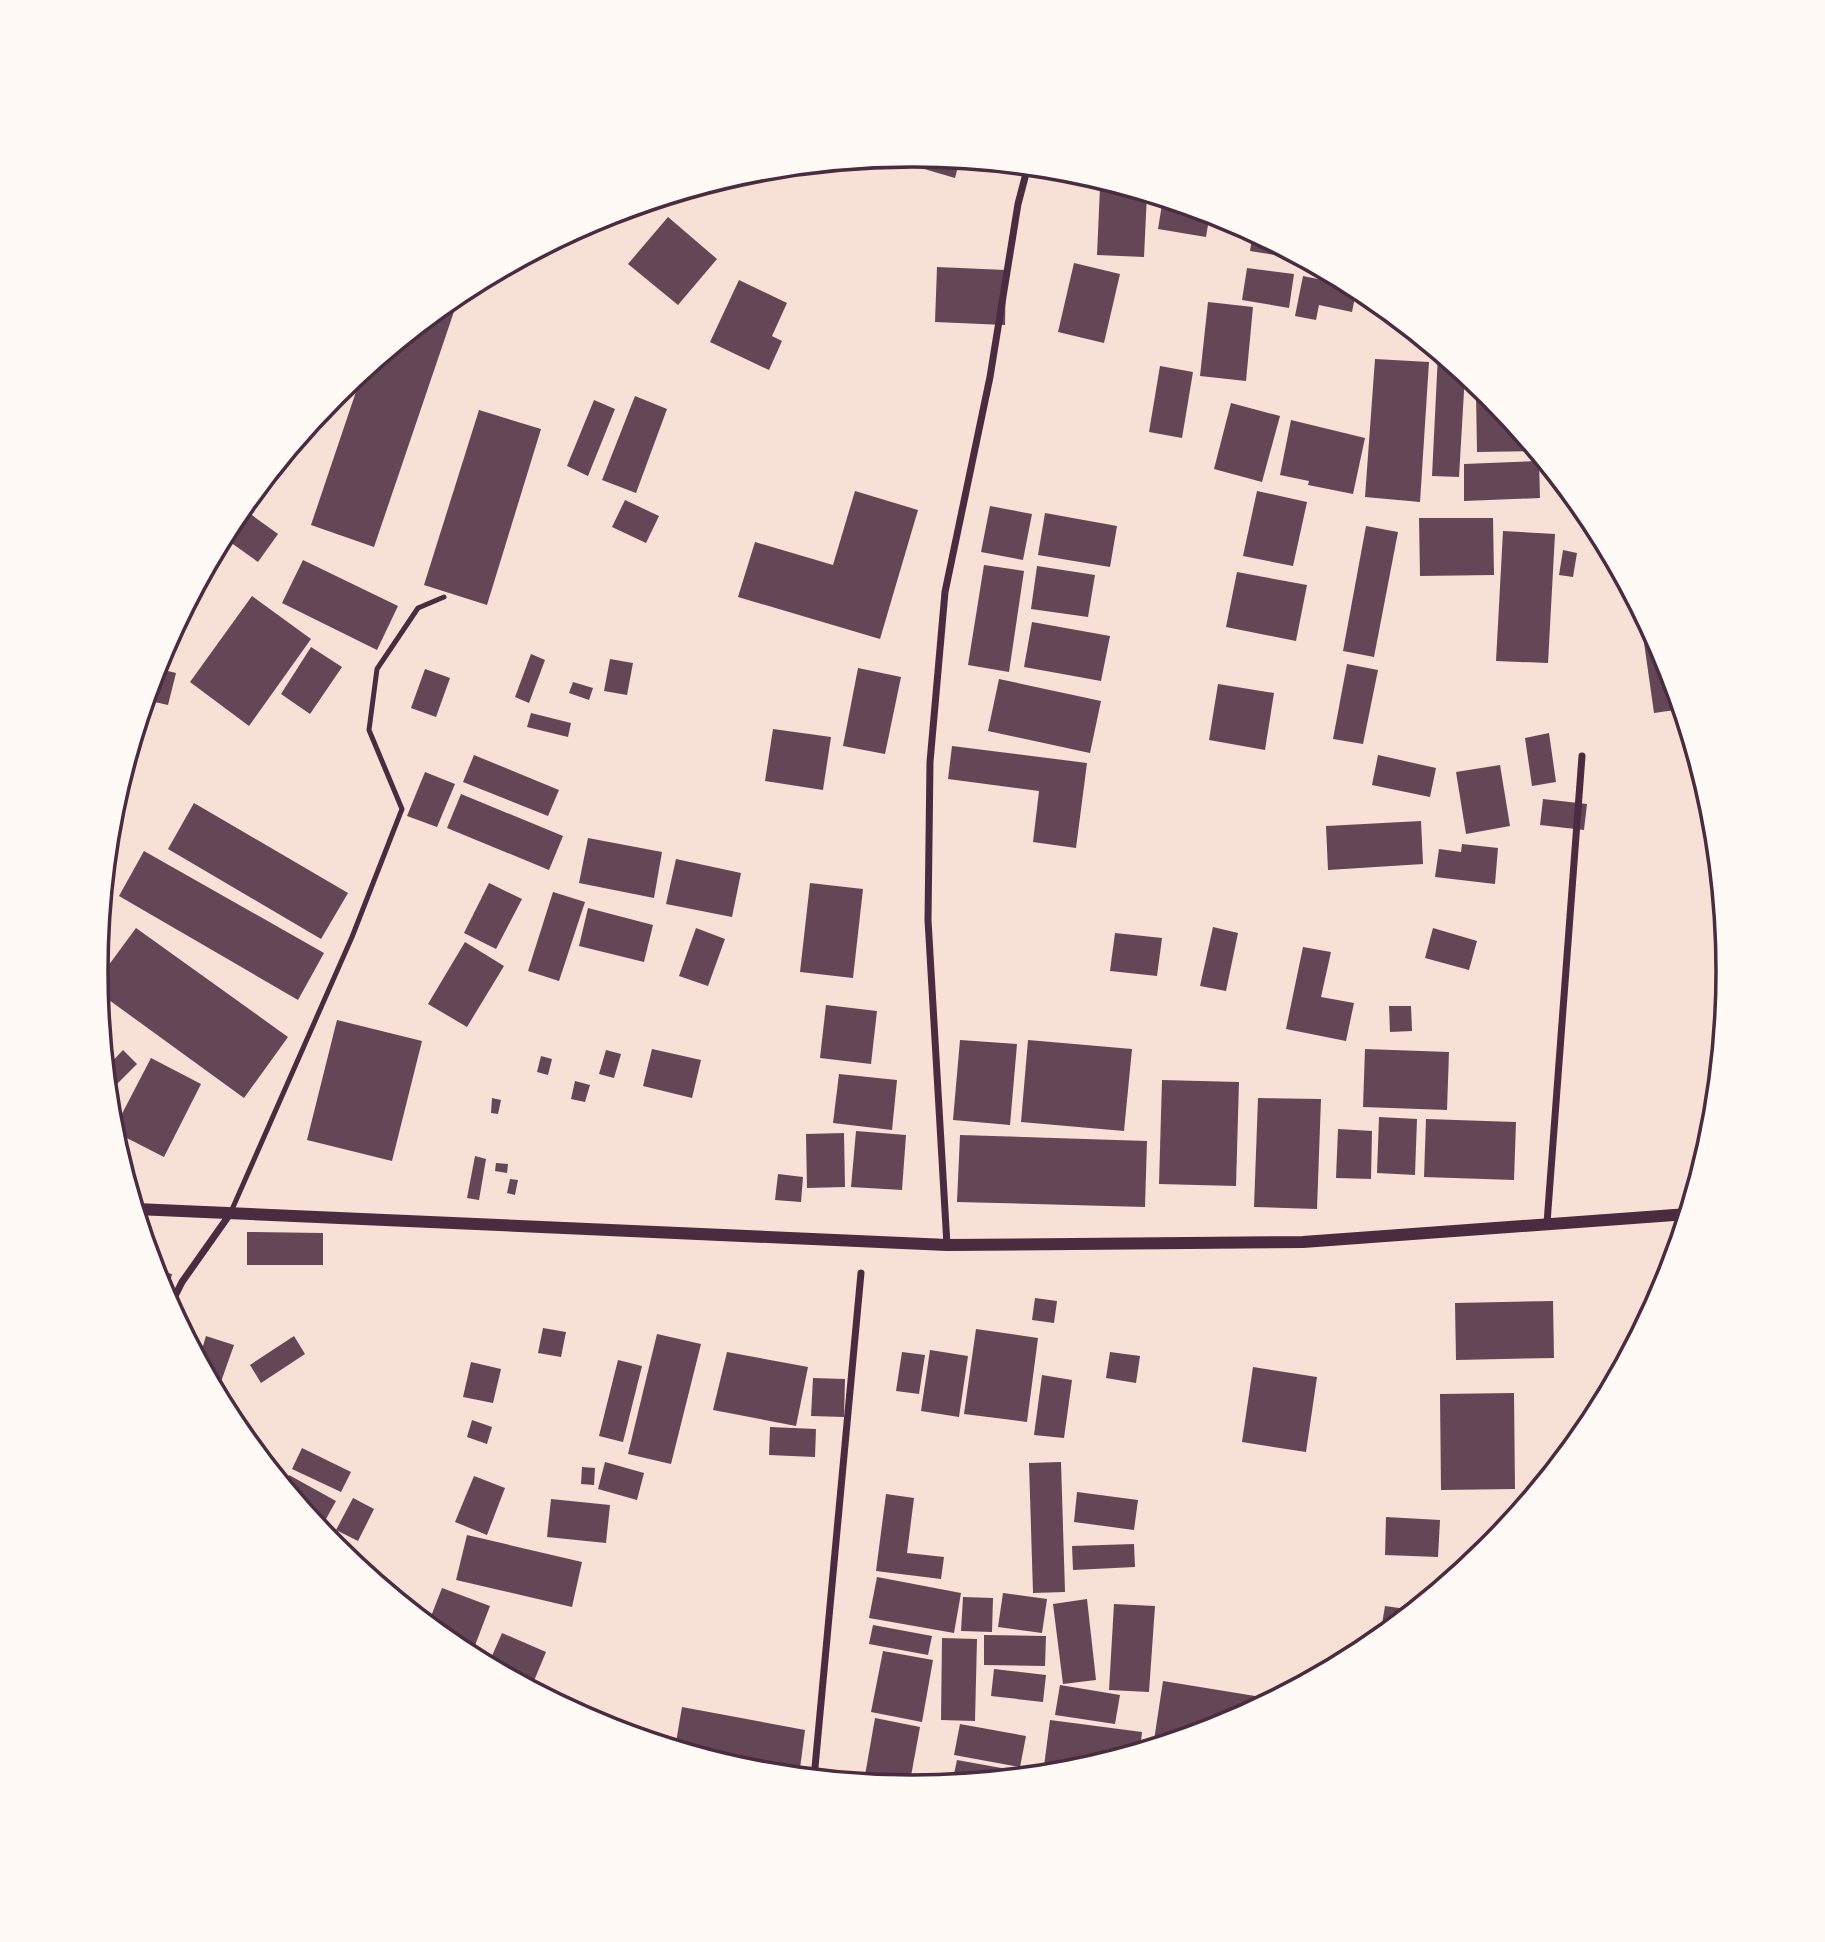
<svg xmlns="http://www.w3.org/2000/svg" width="1825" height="1942" viewBox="0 0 1825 1942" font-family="Karla,sans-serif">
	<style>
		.building { fill: #644757 }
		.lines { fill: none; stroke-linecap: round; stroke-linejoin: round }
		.service { stroke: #4a2c40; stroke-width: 5 }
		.minor { stroke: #4a2c40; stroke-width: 7 }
		.tertiary { stroke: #4a2c40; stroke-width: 12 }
		.rim { fill: none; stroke: #4a2c40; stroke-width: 3.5 }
	</style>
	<rect width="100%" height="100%" fill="#f7e1d7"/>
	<g class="building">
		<path d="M917,155L960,159L955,178L914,166Z"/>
		<path d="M885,158L882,166L862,160Z"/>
		<path d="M1100,187L1131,188L1147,193L1144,257L1097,255Z"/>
		<path d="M1163,198L1210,213L1206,237L1158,229Z"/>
		<path d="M668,217L717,259L678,305L628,264Z"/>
		<path d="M1253,232L1288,250L1287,257L1250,251Z"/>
		<path d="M1074,263L1120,274L1104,343L1058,332Z"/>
		<path d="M937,267L1006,270L1005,325L935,322Z"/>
		<path d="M1247,268L1294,274L1289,308L1242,300Z"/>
		<path d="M1303,276L1357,287L1352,312L1319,305L1316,320L1295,316Z"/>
		<path d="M739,280L787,303L772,336L782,341L769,370L710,342Z"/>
		<path d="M461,291L374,547L311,525L363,371Z"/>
		<path d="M1208,302L1253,307L1246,381L1200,376Z"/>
		<path d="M1438,354L1465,374L1459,477L1432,476Z"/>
		<path d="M1375,359L1429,362L1420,502L1365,497Z"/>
		<path d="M1160,366L1193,372L1182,438L1149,432Z"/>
		<path d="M1476,393L1490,394L1537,451L1477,452Z"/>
		<path d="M635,396L667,409L636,493L602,480Z"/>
		<path d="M594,400L615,409L588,476L567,466Z"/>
		<path d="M1231,403L1280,416L1262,482L1214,469Z"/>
		<path d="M479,410L541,429L487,605L424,585Z"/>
		<path d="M1291,420L1365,438L1353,494L1308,485L1309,481L1280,475Z"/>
		<path d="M1539,461L1540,498L1464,501V464Z"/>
		<path d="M855,491L918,510L880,639L738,597L755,542L833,565Z"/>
		<path d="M1257,491L1307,502L1293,566L1243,556Z"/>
		<path d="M625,500L659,516L646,543L612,527Z"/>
		<path d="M990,506L1032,514L1023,560L981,552Z"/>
		<path d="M242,508L278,534L258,562L223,537Z"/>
		<path d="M1045,513L1117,526L1110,567L1038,555Z"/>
		<path d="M1419,518H1493L1494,575L1420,576Z"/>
		<path d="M1366,526L1398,532L1374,657L1343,651Z"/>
		<path d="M1503,531L1555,534L1548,663L1496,661Z"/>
		<path d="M1563,550L1577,553L1573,577L1559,575Z"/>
		<path d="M303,560L398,606L377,650L282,603Z"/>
		<path d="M984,565L1024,571L1009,672L968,665Z"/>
		<path d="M1037,566L1095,575L1088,617L1031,609Z"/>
		<path d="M1237,572L1307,585L1296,641L1226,627Z"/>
		<path d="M252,596L311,639L249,726L190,682Z"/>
		<path d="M1639,607L1667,659L1682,709L1654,713Z"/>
		<path d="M1032,622L1110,636L1101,681L1024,667Z"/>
		<path d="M311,647L342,667L310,714L281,694Z"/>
		<path d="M531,654L545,660L529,703L515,697Z"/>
		<path d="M610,659L633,663L627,695L604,691Z"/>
		<path d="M1347,664L1378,670L1363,744L1333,739Z"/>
		<path d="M156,668L176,673L168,705L146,700Z"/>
		<path d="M858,668L901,677L885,754L843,746Z"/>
		<path d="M425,669L450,678L436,717L411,708Z"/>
		<path d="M999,679L1101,701L1090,753L988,731Z"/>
		<path d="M573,682L593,688L589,700L569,693Z"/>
		<path d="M1218,684L1274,693L1265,750L1209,740Z"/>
		<path d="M531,713L571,723L568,737L527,727Z"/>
		<path d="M773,729L831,737L823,790L765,781Z"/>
		<path d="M1549,733L1556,782L1532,786L1525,738Z"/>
		<path d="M952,746L1087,763L1076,848L1033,842L1039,791L948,779Z"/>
		<path d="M474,755L559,790L548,816L463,782Z"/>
		<path d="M1378,755L1436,768L1430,797L1372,785Z"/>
		<path d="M1500,765L1510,826L1466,834L1456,772Z"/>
		<path d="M425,772L455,784L437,827L407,816Z"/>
		<path d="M461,794L563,836L549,870L447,828Z"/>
		<path d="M1543,799L1587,804L1584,830L1540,825Z"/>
		<path d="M194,803L348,893L321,939L168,849Z"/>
		<path d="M1421,821L1423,864L1328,870L1326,826Z"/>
		<path d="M588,838L662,852L654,898L579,883Z"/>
		<path d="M1462,844L1498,848L1495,884L1435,877L1439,849L1461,852Z"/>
		<path d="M144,851L324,953L298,1000L119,896Z"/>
		<path d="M676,859L741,873L732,917L666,904Z"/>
		<path d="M489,883L522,899L496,949L464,933Z"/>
		<path d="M810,883L863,889L853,978L800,972Z"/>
		<path d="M553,892L585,902L559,981L528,971Z"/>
		<path d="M588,908L653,925L644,962L579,946Z"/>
		<path d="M1213,927L1238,933L1226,991L1200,986Z"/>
		<path d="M136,928L288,1037L244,1098L98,992L97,981Z"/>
		<path d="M696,928L725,939L708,986L679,976Z"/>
		<path d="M1433,928L1477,941L1469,970L1425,958Z"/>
		<path d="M1115,933L1162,938L1157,976L1110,971Z"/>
		<path d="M465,942L504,966L467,1027L428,1004Z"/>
		<path d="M1303,947L1331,952L1321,997L1354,1003L1346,1041L1286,1029Z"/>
		<path d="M826,1005L877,1011L871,1064L820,1058Z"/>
		<path d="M1389,1006H1411L1412,1031L1390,1032Z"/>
		<path d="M337,1020L422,1041L392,1161L307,1140Z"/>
		<path d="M960,1040L1017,1044L1010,1125L953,1120Z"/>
		<path d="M1028,1040L1132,1049L1124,1131L1021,1122Z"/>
		<path d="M652,1049L701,1060L692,1098L643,1086Z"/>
		<path d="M1365,1049L1449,1052L1447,1110L1363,1107Z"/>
		<path d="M123,1050L137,1064L117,1084L106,1074V1068Z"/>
		<path d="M606,1050L621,1054L614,1078L599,1074Z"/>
		<path d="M541,1056L552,1059L548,1075L537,1072Z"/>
		<path d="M151,1058L201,1084L164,1157L113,1131Z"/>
		<path d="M839,1074L897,1080L892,1130L833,1123Z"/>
		<path d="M1162,1080L1239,1082L1236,1186L1159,1184Z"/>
		<path d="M575,1081L590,1085L585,1102L571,1099Z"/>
		<path d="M492,1098L501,1100L498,1114L491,1113Z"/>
		<path d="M1258,1098L1321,1099L1317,1209L1254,1207Z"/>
		<path d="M1379,1117L1417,1119L1415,1175L1377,1173Z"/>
		<path d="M1426,1119L1516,1122L1514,1180L1424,1177Z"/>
		<path d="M1338,1129L1372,1131L1371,1179L1336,1178Z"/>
		<path d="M856,1131L906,1135L902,1190L851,1187Z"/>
		<path d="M844,1133L845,1187L807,1188L806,1134Z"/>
		<path d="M960,1135L1147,1141L1145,1207L957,1202Z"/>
		<path d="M475,1156L486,1159L479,1200L467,1198Z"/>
		<path d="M496,1163L508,1164L507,1173L495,1171Z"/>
		<path d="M778,1174L803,1177L801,1202L775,1200Z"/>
		<path d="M510,1179L518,1180L515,1195L507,1193Z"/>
		<path d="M247,1232L323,1233V1265H247Z"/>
		<path d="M154,1270L172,1274L166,1298L158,1283Z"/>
		<path d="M1035,1298L1057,1301L1054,1323L1032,1320Z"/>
		<path d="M1553,1301L1554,1358L1456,1360L1455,1303Z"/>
		<path d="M543,1328L566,1332L561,1357L538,1353Z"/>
		<path d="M976,1329L1038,1338L1027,1422L964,1414Z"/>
		<path d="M657,1334L701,1344L671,1464L628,1454Z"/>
		<path d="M206,1336L234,1345L217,1393L199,1359Z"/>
		<path d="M294,1336L305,1354L261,1383L250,1365Z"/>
		<path d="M930,1350L968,1356L959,1417L921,1411Z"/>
		<path d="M727,1352L808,1367L796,1426L713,1410Z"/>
		<path d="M902,1352L925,1355L919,1394L896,1391Z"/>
		<path d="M1110,1352L1140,1356L1136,1383L1106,1378Z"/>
		<path d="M618,1360L642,1366L623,1442L599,1436Z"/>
		<path d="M471,1362L501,1369L493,1403L463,1397Z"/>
		<path d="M1253,1367L1317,1377L1306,1452L1242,1442Z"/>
		<path d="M1042,1375L1072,1380L1064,1438L1034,1435Z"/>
		<path d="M813,1378L845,1379L844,1417L811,1416Z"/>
		<path d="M1514,1393L1515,1489L1441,1490L1440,1394Z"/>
		<path d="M472,1420L492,1427L487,1444L467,1437Z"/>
		<path d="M770,1427L816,1429L815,1457L769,1455Z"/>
		<path d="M302,1448L351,1472L341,1492L292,1469Z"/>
		<path d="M605,1462L644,1473L637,1500L598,1489Z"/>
		<path d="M1061,1462L1065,1592L1033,1593L1029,1463Z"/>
		<path d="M582,1467L595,1468L594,1485L581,1484Z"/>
		<path d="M289,1475L336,1501L321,1528L284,1485Z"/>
		<path d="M474,1476L505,1488L487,1535L455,1522Z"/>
		<path d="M1077,1492L1138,1500L1134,1530L1074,1522Z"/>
		<path d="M886,1494L914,1498L907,1553L944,1557L941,1579L876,1571Z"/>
		<path d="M353,1498L374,1509L358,1541L336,1530Z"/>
		<path d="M551,1499L610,1505L606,1543L547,1537Z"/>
		<path d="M1386,1517L1440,1520L1438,1557L1385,1555Z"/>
		<path d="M1514,1518L1513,1519L1499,1536L1497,1521Z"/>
		<path d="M467,1535L582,1562L572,1607L456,1580Z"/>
		<path d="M1134,1544L1135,1567L1073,1570L1072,1546Z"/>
		<path d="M877,1577L961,1593L954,1633L869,1618Z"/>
		<path d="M442,1588L490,1606L471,1656L459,1649L428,1624Z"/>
		<path d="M1003,1593L1047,1599L1042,1633L998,1627Z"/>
		<path d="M963,1597L993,1598L992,1632L961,1631Z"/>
		<path d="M1087,1599L1096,1680L1063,1684L1053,1604Z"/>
		<path d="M1114,1604L1155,1606L1149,1692L1109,1690Z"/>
		<path d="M1385,1606L1414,1610L1383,1636H1380Z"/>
		<path d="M873,1625L932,1636L928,1655L869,1644Z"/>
		<path d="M502,1633L546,1652L531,1688L488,1665Z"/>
		<path d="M984,1635L1046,1636L1045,1666L984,1665Z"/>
		<path d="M942,1638L977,1639L975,1721L941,1720Z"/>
		<path d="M883,1651L933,1660L922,1722L871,1712Z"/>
		<path d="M994,1669L1046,1675L1043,1702L991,1696Z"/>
		<path d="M1163,1681L1273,1699L1224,1725L1153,1747Z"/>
		<path d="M1060,1685L1120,1695L1115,1724L1055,1715Z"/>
		<path d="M682,1707L805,1730L799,1776L753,1771L675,1748Z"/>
		<path d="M875,1718L920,1727L909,1787L864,1781Z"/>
		<path d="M1050,1720L1142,1732L1140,1751L1071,1772L1043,1774Z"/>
		<path d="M960,1724L1026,1736L1020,1767L954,1755Z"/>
		<path d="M957,1760L1024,1772V1776L952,1783Z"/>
	</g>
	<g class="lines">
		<path class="service" d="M230,1214L352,937L402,809L369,730L377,669L418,608L444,597"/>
		<g class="minor">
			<path d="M1547,1223L1582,756"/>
			<path d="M947,1245L928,920L930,762L945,592L990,377L1018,204L1028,166"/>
			<path d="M170,1306L182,1282L230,1214"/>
			<path d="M814,1778L861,1273"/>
		</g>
		<path class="tertiary" d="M136,1209L947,1245L1303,1242L1688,1214"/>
	</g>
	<path d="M0 0H1825V1942H0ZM108 971a804 804 0 1 1 1608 0a804 804 0 1 1-1608 0Z" fill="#fffaf5" fill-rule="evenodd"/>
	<path class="rim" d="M108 971a804 804 0 1 1 1608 0a804 804 0 1 1-1608 0Z"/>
</svg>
